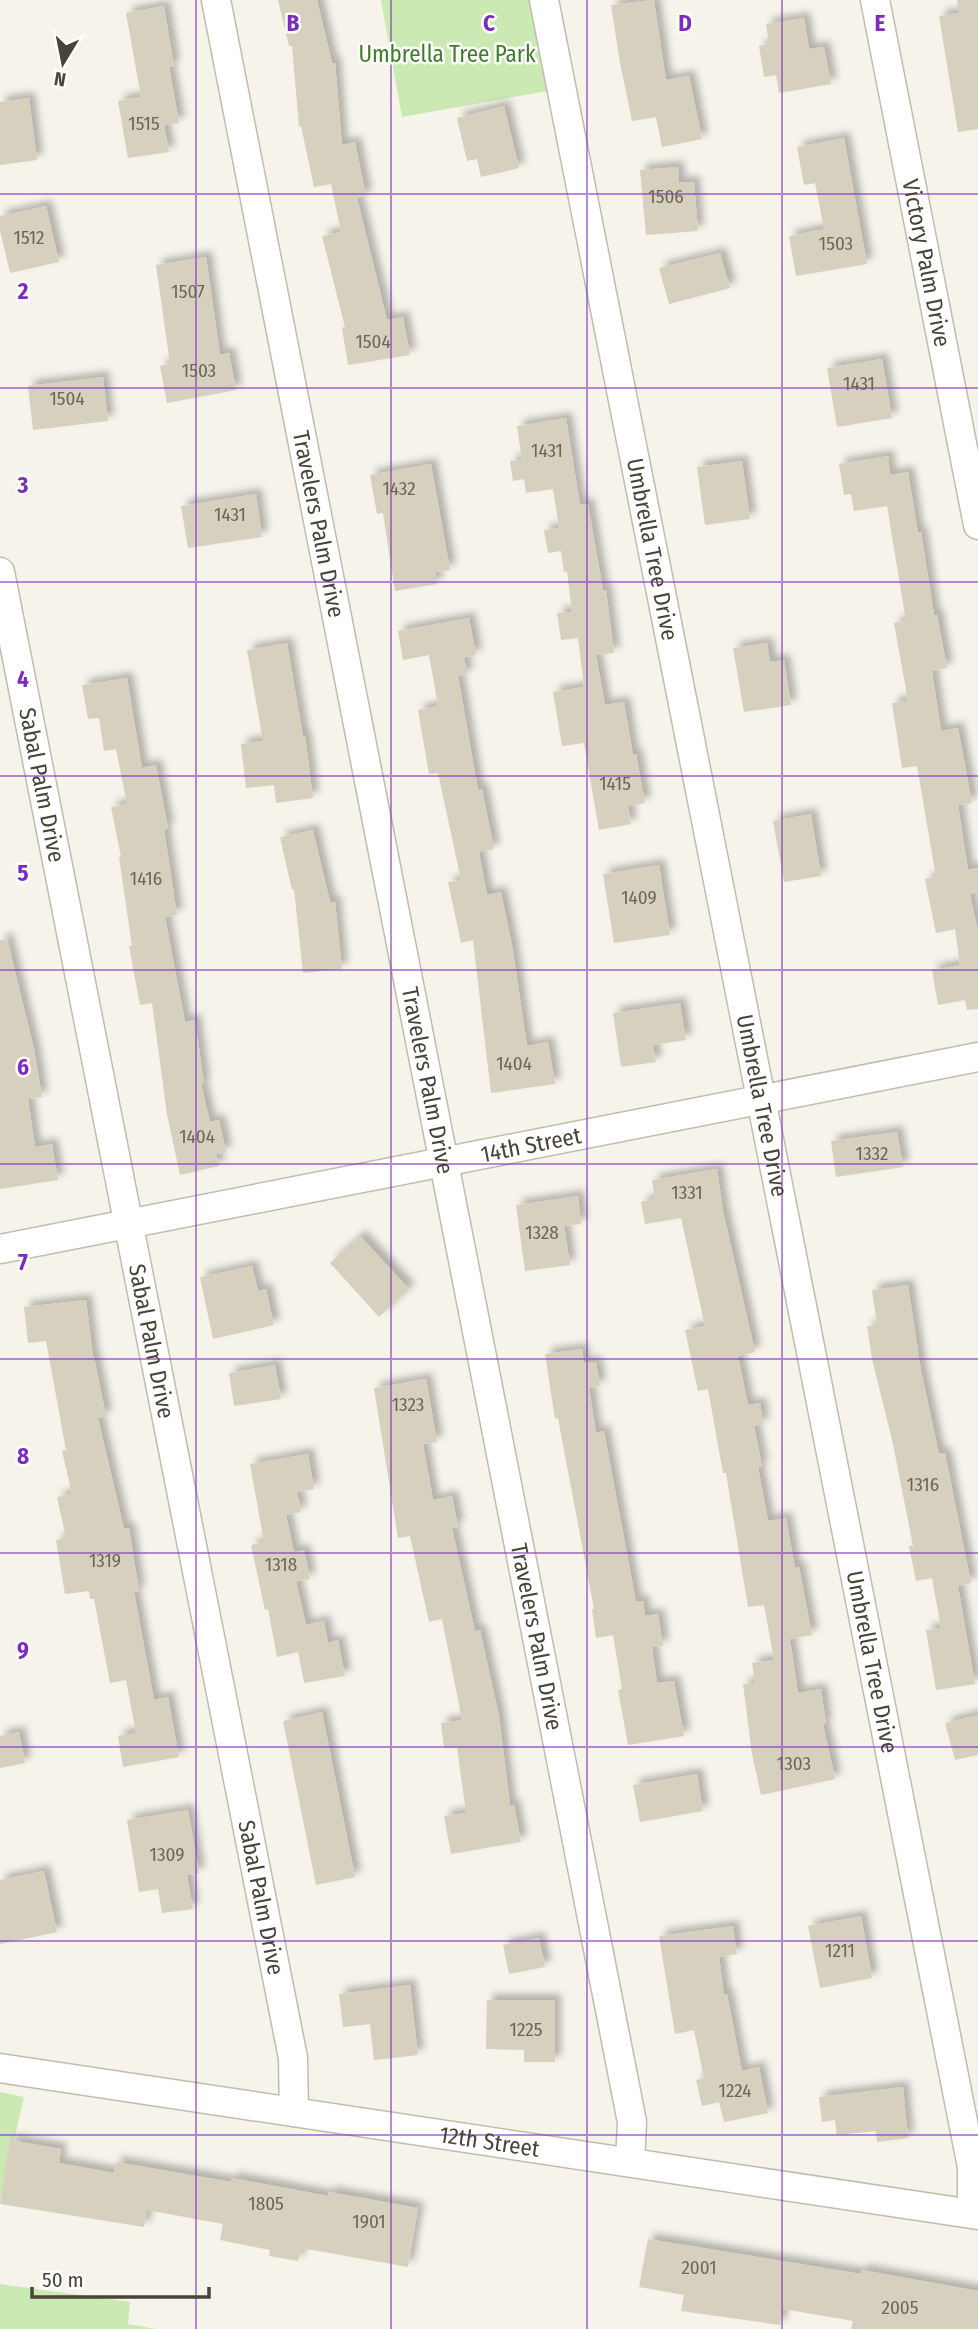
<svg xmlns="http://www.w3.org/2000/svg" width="978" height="2329" viewBox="0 0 978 2329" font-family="'Fira Sans Condensed',sans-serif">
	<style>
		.green { fill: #cae9b3 }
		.building { fill: #d7d0bf; filter: url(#shadow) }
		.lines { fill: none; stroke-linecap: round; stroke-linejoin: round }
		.minor-casing { stroke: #c1bcac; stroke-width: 31 }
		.minor { stroke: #fff; stroke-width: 28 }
		.grid { fill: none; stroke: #7b2cbf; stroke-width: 2; stroke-opacity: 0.55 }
		.labels { text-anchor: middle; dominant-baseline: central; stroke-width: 5; stroke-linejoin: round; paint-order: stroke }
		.number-label { font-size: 19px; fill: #6c675a }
		.park-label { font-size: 23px; fill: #3f7c2a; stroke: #fff }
		.street-label { font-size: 23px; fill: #494438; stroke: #fff }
		.grid-label { font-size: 23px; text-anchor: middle; font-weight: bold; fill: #7b2cbf; stroke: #fff; stroke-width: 5; stroke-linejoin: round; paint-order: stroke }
	</style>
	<defs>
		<filter id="shadow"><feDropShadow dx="6" dy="-6" stdDeviation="3.5" flood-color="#0004"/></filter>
	</defs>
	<rect width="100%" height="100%" fill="#f5f3ea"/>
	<g class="green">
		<path d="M381,0H531L548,91L402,117Z"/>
		<path d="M0,2092L24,2097L0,2202Z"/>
		<path d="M0,2284L130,2302L128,2324L156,2329H0Z"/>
	</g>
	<g class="building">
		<path d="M278,0H317L332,63H335L342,145L355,142L366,196L357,198L387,320L403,317L410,355L348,365L342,328L345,327L322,236L341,232L331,184L314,187L301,126H299L292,46H289Z"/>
		<path d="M654,0L666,80L689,76L702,139L662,147L656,117L632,121L620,63L611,5Z"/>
		<path d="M957,0H978V129L958,132L939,16L959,13Z"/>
		<path d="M164,6L174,66L169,67L179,123L164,125L169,152L128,158L118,101L141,97L126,13Z"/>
		<path d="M804,18L809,49L824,47L831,84L779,93L776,75L764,77L759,46L769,44L766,24Z"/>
		<path d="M29,98L37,160L0,165V102Z"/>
		<path d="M504,106L519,168L481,177L477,159L467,161L457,118Z"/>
		<path d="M844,138L867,264L796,276L789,236L824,229L815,183L804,185L797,147Z"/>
		<path d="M678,167L679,183L694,182L698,231L646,235L640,170Z"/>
		<path d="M46,206L59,262L10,273L0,230V216Z"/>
		<path d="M720,253L730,288L669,304L659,268Z"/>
		<path d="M206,257L220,355L229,353L236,390L167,403L160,366L170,364L156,265Z"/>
		<path d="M882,359L892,418L837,427L827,368Z"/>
		<path d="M103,377L108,421L33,430L28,386Z"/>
		<path d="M566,418L580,505L588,504L603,590H606L614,653L596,655L605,705L624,702L633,755L636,754L645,803L628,806L631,824L599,830L584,743L562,746L553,692L584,687L578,638L561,640L557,613L572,612L567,571L564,572L561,551L548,553L544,530L559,528L553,489L526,493L524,479L513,481L510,461L522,460L517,426Z"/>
		<path d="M888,456L890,475L908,472L918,533L921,532L934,615H937L947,668L932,671L941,731L958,728L972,803L958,805L968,870L978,868V892L970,894L978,932V1009L967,1010L965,1000L938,1005L932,970L960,965L955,929L936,933L925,879L936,877L917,766L902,768L892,703L908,701L894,623L906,621L887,506L854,511L851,494L844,495L839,464Z"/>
		<path d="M742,461L750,519L705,525L697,467Z"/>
		<path d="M431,464L450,570L435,572L437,584L395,591L383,513L377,514L370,475Z"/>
		<path d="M256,494L262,537L188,548L181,506Z"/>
		<path d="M469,618L476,655L464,657L467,675L458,676L478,790L482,789L494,849L479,852L487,895L501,892L513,951L527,1046L548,1042L555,1084L491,1093L473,940L461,943L448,882L461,880L438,773L429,774L418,710L438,706L429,655L403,660L398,631Z"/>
		<path d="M287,643L303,736H305L313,798L276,803L274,785L246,788L241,744L263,741L247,650Z"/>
		<path d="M767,643L770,662L784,660L791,705L744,712L733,648Z"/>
		<path d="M127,678L142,768L156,765L168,828L164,829L177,915L165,917L185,1022L195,1020L204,1084H201L210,1122L219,1120L226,1152L216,1154L219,1166L180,1175L167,1114L152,1003L140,1005L129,946H132L119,857H121L111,807L127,804L116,749L104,751L99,718L88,719L82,685Z"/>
		<path d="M811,814L821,876L784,882L773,821Z"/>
		<path d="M313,830L330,902H335L342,969L303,973L294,889L292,890L280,837Z"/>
		<path d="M659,865L670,935L614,943L603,874Z"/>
		<path d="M7,939L34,1049L42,1097L28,1099L35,1147L52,1144L58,1180L0,1189V940Z"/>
		<path d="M680,1003L686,1040L653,1045L656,1062L621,1067L613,1013Z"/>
		<path d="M897,1132L903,1167L836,1177L831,1141Z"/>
		<path d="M717,1169L723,1211L755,1352L738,1356L748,1405L760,1403L763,1424L754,1426L762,1466L758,1467L768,1521L786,1518L795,1568L799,1567L812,1635L790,1639L798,1693L821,1689L826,1724H823L835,1779L761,1795L752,1754L743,1684L755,1683L752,1663L774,1660L764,1605L748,1607L726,1473H723L708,1389L698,1391L685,1330L705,1326L681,1218L645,1224L641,1202L655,1199L652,1180Z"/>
		<path d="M578,1196L581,1224L564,1226L570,1265L525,1271L516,1205Z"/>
		<path d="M360,1236L409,1289L379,1317L330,1263Z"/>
		<path d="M252,1266L258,1291L266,1289L274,1325L213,1339L200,1277Z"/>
		<path d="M908,1285L921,1371L939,1454L945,1453L971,1583L958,1586L975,1684L936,1690L926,1630L941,1628L932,1578L916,1581L909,1546H913L893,1444L872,1359L867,1326L877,1325L872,1290Z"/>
		<path d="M86,1300L93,1357H94L106,1416L98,1418L124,1529L129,1528L139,1591L134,1592L154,1700L168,1697L179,1757L123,1767L118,1736L136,1733L126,1680L110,1683L94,1599H90L89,1591L65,1594L56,1540L66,1538L57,1497L72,1494L62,1451L66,1450L46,1341L28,1343L24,1307Z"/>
		<path d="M582,1349L584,1363L596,1362L600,1386L589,1388L596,1433L604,1431L636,1602L643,1601L645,1616L658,1614L663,1646L652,1647L657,1683L674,1681L684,1736L628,1745L618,1690L622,1689L613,1635L596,1638L592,1609H594L558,1418L555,1419L545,1354Z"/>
		<path d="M275,1365L281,1399L234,1406L229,1373Z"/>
		<path d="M426,1379L437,1442L423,1444L433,1500L452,1496L458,1527L452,1528L475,1631L480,1630L499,1716L510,1805H514L521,1842L451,1854L444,1816L466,1813L457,1747L444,1748L441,1723L462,1720L442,1619L429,1622L410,1536L398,1538L374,1388Z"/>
		<path d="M308,1454L314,1489L297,1492L301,1512L286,1515L294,1552L304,1550L310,1579L296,1581L306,1625L324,1621L328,1643L338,1640L345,1676L304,1683L298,1652L277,1657L268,1609L265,1610L251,1545L264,1542L250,1464Z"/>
		<path d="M322,1712L355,1877L316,1885L283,1721Z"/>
		<path d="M978,1715V1755L955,1760L945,1723Z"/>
		<path d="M19,1732L25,1763L0,1768V1736Z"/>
		<path d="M697,1774L703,1811L640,1822L633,1785Z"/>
		<path d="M188,1810L199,1873L187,1875L193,1909L162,1913L158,1889L139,1892L127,1820Z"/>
		<path d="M44,1871L57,1932L0,1944V1880Z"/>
		<path d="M861,1916L872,1978L820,1988L808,1926Z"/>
		<path d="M733,1926L737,1954L719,1957L724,1994H727L742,2071L759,2067L768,2113L724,2122L719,2102L702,2106L696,2080L704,2078L694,2030L675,2034L659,1936Z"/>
		<path d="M539,1938L545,1967L509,1974L503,1945Z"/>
		<path d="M410,1985L418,2055L374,2060L370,2024L343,2027L339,1994Z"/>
		<path d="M487,2000H555V2062H524V2050L486,2049Z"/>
		<path d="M903,2087L908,2138L877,2142L876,2131L837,2135L835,2120L822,2122L819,2097Z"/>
		<path d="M10,2140L61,2149L59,2163L114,2173L116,2162L231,2182L232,2178L328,2196L329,2192L418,2208L408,2267L301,2248L298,2261L269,2256L270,2250L220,2240L223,2224L147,2210L144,2227L0,2204Z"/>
		<path d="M648,2239L861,2274L862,2270L978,2291V2329H851L853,2321L783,2309L780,2325L681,2311L684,2295L639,2287Z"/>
	</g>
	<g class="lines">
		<defs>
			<g id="minor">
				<path id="s1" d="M216,0L632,2122L630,2162"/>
				<path id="s2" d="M544,0L972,2167V2214"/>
				<path id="s3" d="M875,0L978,525"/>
				<path id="s4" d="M0,572L293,2058L294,2112"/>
				<path id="s5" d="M0,1249L978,1057"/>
				<path id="s6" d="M0,2068L978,2215"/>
			</g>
		</defs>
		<use href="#minor" class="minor-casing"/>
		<use href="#minor" class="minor"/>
	</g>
	<path class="grid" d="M196,0V2329M391,0V2329M587,0V2329M782,0V2329M0,194H978M0,388H978M0,582H978M0,776H978M0,970H978M0,1164H978M0,1359H978M0,1553H978M0,1747H978M0,1941H978M0,2135H978"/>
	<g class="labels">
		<g class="number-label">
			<text x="144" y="123">1515</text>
			<text x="666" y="196">1506</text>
			<text x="29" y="237">1512</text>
			<text x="836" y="243">1503</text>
			<text x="188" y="291">1507</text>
			<text x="373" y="341">1504</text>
			<text x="199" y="370">1503</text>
			<text x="859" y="383">1431</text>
			<text x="67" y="398">1504</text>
			<text x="547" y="450">1431</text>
			<text x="399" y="488">1432</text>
			<text x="230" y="514">1431</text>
			<text x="615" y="783">1415</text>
			<text x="146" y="878">1416</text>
			<text x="639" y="897">1409</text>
			<text x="514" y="1063">1404</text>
			<text x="197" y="1136">1404</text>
			<text x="872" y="1153">1332</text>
			<text x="687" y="1192">1331</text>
			<text x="542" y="1232">1328</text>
			<text x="408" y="1404">1323</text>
			<text x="923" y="1484">1316</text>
			<text x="105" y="1560">1319</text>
			<text x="281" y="1564">1318</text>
			<text x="794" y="1763">1303</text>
			<text x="167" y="1854">1309</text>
			<text x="840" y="1950">1211</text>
			<text x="526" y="2029">1225</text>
			<text x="735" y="2090">1224</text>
			<text x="266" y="2203">1805</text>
			<text x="369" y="2221">1901</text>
			<text x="699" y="2267">2001</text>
			<text x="900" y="2307">2005</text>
		</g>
		<g class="park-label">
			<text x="447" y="54">Umbrella Tree Park</text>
		</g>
		<g class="street-label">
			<text stroke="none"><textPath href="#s3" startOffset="268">Victory Palm Drive</textPath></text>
			<text stroke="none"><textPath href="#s1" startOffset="534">Travelers Palm Drive</textPath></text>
			<text stroke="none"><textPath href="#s2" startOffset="560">Umbrella Tree Drive</textPath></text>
			<text stroke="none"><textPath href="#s4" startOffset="217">Sabal Palm Drive</textPath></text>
			<text stroke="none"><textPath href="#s1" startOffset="1101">Travelers Palm Drive</textPath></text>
			<text stroke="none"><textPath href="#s2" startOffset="1127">Umbrella Tree Drive</textPath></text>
			<text stroke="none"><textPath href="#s5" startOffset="541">14th Street</textPath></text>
			<text stroke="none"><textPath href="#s4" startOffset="784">Sabal Palm Drive</textPath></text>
			<text stroke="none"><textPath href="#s1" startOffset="1668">Travelers Palm Drive</textPath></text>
			<text stroke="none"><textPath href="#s2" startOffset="1694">Umbrella Tree Drive</textPath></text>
			<text stroke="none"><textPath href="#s4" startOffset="1351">Sabal Palm Drive</textPath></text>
			<text stroke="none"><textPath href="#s6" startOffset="495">12th Street</textPath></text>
		</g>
	</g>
	<g class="grid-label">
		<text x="293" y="31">B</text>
		<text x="489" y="31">C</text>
		<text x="685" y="31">D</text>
		<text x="880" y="31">E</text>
		<text x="23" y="299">2</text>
		<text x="23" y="493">3</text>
		<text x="23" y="687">4</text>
		<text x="23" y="881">5</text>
		<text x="23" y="1075">6</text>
		<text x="23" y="1270">7</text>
		<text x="23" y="1464">8</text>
		<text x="23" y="1658">9</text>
	</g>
	<g transform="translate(63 63) rotate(190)" stroke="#ffffff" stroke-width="5" paint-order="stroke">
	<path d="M0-5L12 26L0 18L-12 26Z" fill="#494438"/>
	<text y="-10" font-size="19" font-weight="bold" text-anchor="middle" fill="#494438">N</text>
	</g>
	<path d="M32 2287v10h177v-10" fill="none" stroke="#494438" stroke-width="3.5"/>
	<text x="42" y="2287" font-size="21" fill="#494438" stroke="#ffffff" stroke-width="5" paint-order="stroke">50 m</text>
</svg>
